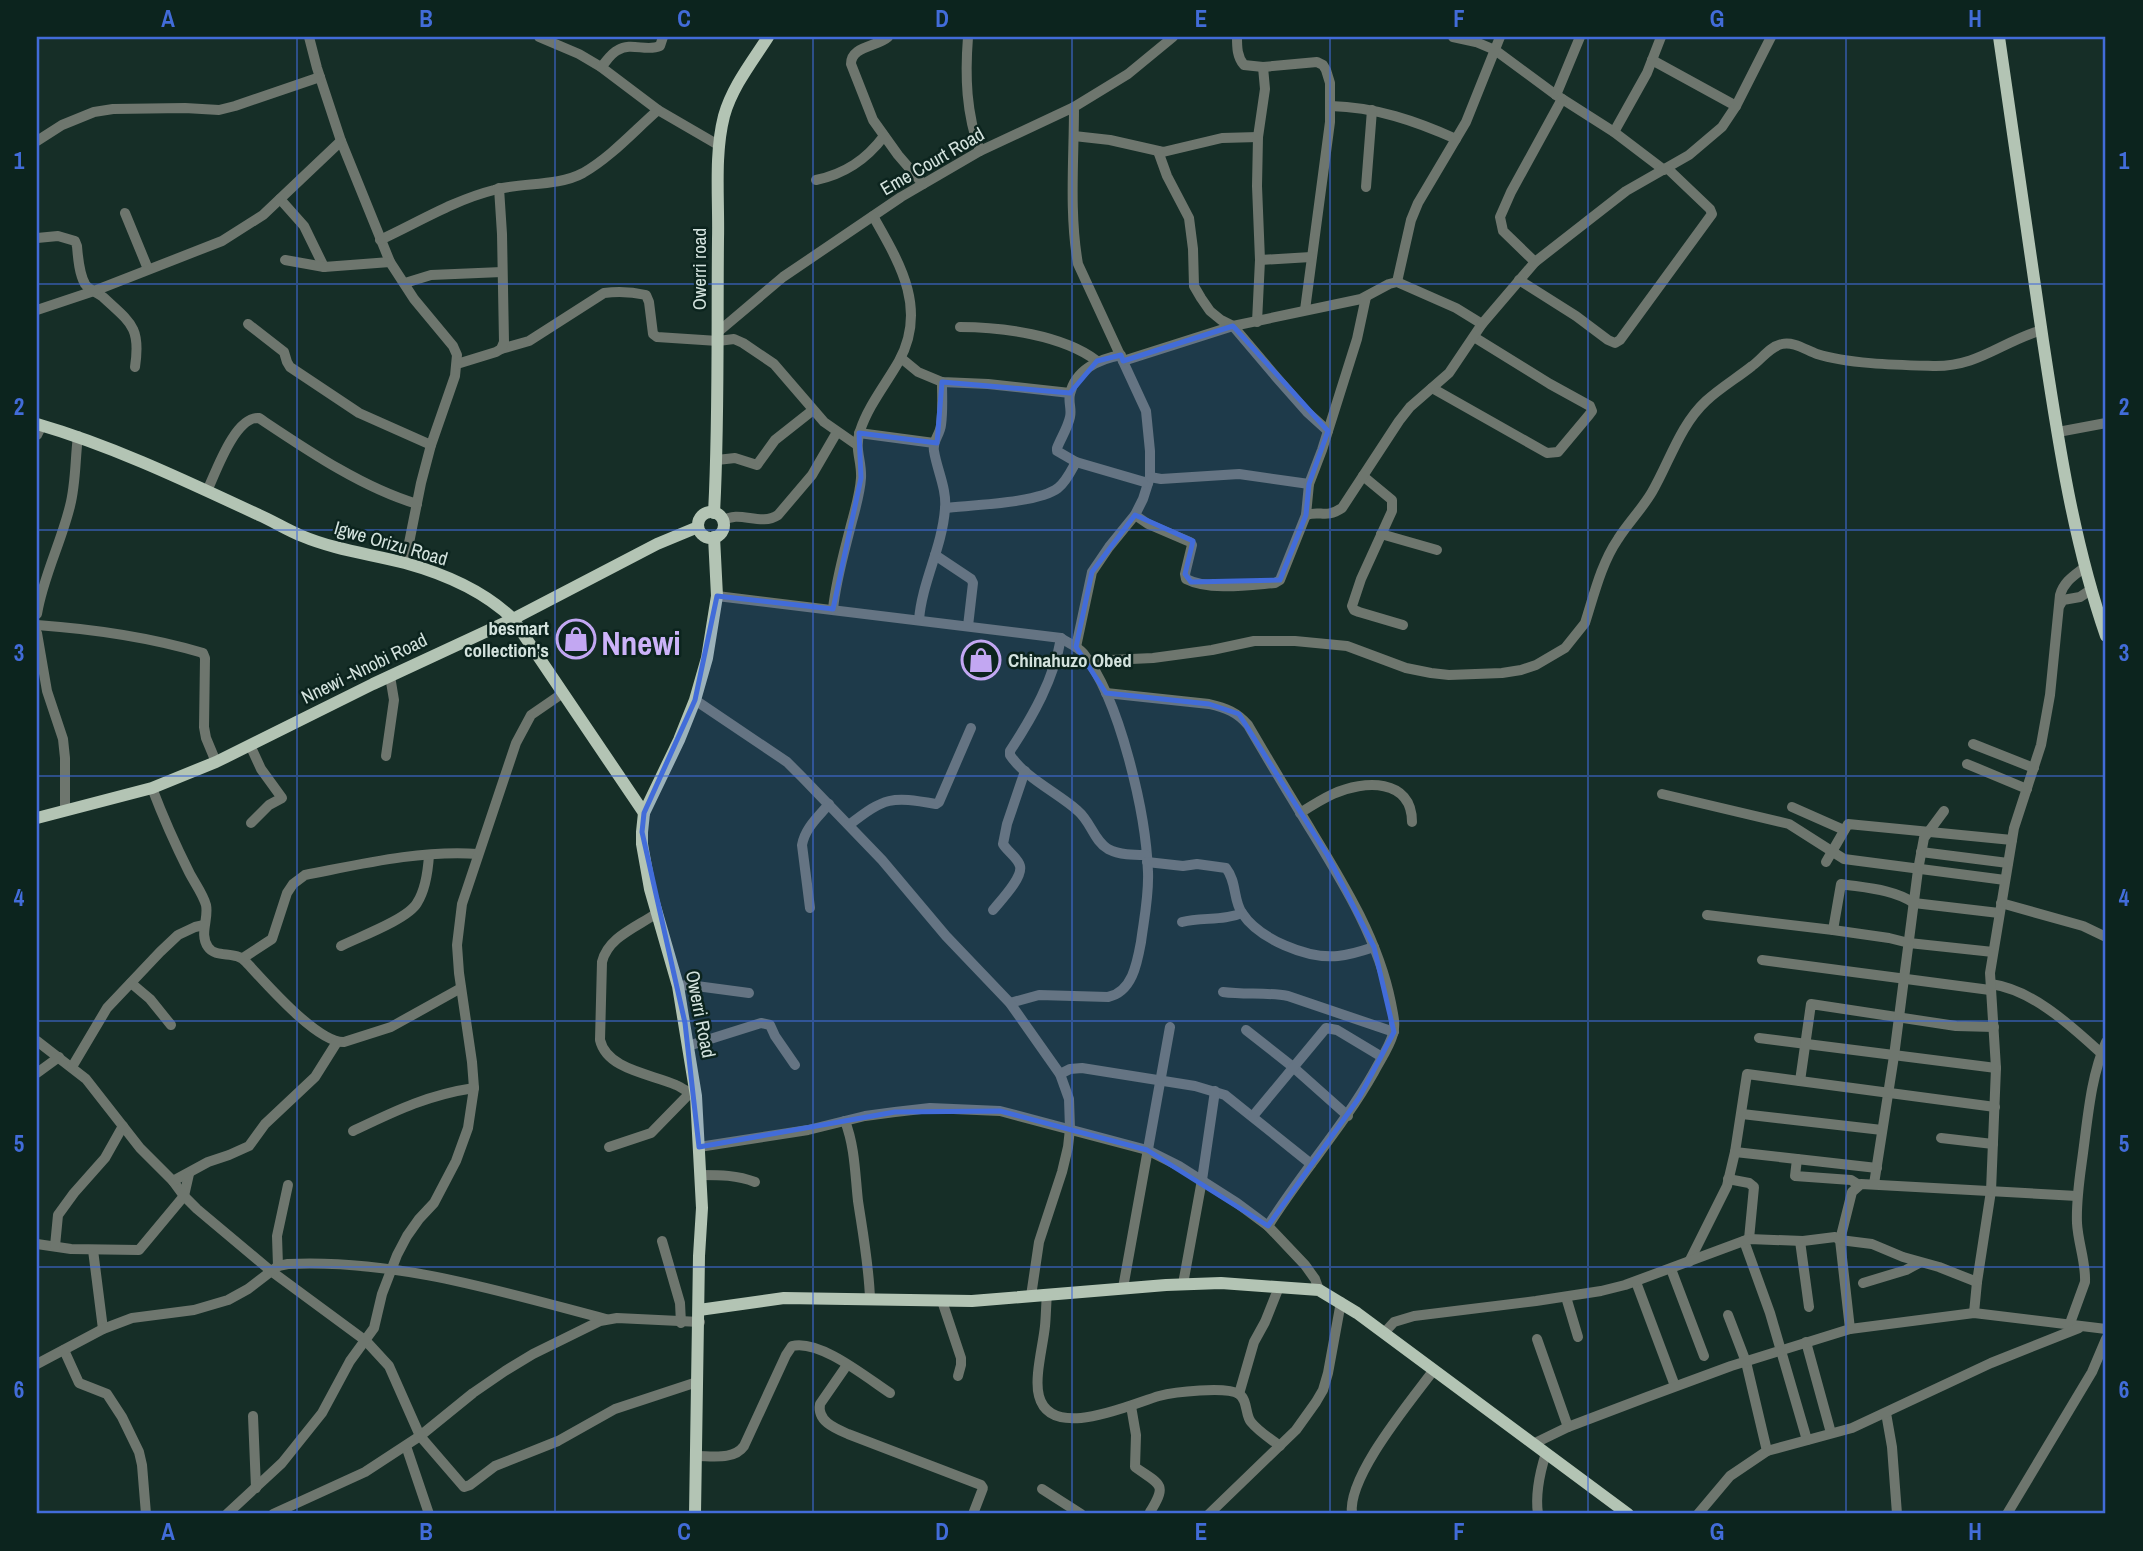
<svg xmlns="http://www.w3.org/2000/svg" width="2143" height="1551" viewBox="0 0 2143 1551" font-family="'Archivo Narrow',sans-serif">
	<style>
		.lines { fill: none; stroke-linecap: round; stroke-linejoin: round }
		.minor { stroke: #6e766e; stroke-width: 10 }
		.major { stroke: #b3c4b4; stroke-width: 12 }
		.marked { fill: #426cd9; fill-opacity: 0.2; stroke: #426cd9; stroke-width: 5; stroke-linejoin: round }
		.grid { fill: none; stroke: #426cd9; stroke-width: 2; stroke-opacity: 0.55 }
		.labels { text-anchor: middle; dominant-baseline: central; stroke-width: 5; stroke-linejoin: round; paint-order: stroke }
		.street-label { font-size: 19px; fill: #d4e3de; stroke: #0c241e }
		.poi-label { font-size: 19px; font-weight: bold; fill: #d4e3de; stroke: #0c241e; text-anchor: end }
		.town-label { font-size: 33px; font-weight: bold; fill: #ccb3f9; stroke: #0c241e }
		.neatline { fill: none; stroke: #426cd9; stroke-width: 2.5 }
		.grid-label { font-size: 23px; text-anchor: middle; font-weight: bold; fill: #426cd9 }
	</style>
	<rect width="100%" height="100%" fill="#162e27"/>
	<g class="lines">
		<g class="minor">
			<path d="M309,37L317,68L341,141L390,262L414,299L453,346L457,355L455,376L431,445L421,483L405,563"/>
			<path d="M539,37L579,54L601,67L658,110L720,146"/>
			<path d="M888,37C877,47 851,46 851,64L873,120L898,155L923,184"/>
			<path d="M968,37C965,76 966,113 980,151"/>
			<path d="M1237,37C1237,47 1237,57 1244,65L1263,67L1317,62L1323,65L1326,70L1330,83V122L1305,310"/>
			<path d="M1453,37L1476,42L1495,50L1556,95L1614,132L1664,170"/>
			<path d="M1652,60L1736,106"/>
			<path d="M601,67C606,62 611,53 618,50C631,42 647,52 660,46L663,37"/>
			<path d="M1556,95L1580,37"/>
			<path d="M1331,106C1375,107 1416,121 1456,139"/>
			<path d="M1074,107C1074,159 1069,213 1078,264L1146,411L1150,451V477L1143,499L1135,515L1109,547L1092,572L1076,647"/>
			<path d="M1614,132L1647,73L1661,37"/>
			<path d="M1074,136L1110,140L1163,152L1222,138L1258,137"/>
			<path d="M37,141L62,125L94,112L113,109L185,108L219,110L235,106L320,77"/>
			<path d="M1158,151L1167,176L1189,218L1193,249L1194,286L1201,298L1210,311L1221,320L1233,326L1277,378L1307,412L1328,431"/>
			<path d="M816,180C845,174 866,160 884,136"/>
			<path d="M1366,187L1372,110"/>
			<path d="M280,199L304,226L324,267"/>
			<path d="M125,213L148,269"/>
			<path d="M37,238L58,236L75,241L77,246C78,258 79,273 85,284C89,290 97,292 103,297C131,323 141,327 135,367"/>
			<path d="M380,240C417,223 454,200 494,190C522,182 557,187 583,173C611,157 634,131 658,110"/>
			<path d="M285,260L324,267L390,262"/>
			<path d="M1260,260L1311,257"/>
			<path d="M1535,262L1503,231L1500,217L1511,192L1562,99"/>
			<path d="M1519,280L1576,316L1608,340L1615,343L1620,340L1712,214L1710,209L1667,168"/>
			<path d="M1397,282L1411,220L1418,203L1466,122L1500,37"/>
			<path d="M405,283L431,275L502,272"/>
			<path d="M37,310L94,291L222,241L263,215L341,141"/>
			<path d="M1257,322L1260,260L1257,186L1258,137L1265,89L1263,67"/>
			<path d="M248,324L284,352L287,362L290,367L359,413L431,445"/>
			<path d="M960,327C1002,327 1063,335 1097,361"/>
			<path d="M718,332L783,277L901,197L980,151L1074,107L1128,74L1173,37"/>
			<path d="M501,349L529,341L604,293C618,291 633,292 646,295L649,302L653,334L657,337L718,341L734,339L743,343L774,364L824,422L857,445"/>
			<path d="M1121,355C1099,359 1075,370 1070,394C1068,402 1072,409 1070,417C1068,427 1061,438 1057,448V451L1076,462L1148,483"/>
			<path d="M901,358L918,372L942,382L988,384L1070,393"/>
			<path d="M1123,361L1233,326L1361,299L1389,284L1397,282L1456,308L1482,324"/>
			<path d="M457,364L496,352L501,349L504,342L502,234L499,188"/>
			<path d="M1432,388L1547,453L1558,452L1589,415L1592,411L1590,406L1550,384L1474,337"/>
			<path d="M2058,432L2106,423"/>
			<path d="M859,433L934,443"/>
			<path d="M37,435L42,425"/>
			<path d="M717,460L735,458L757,465L775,440L813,410"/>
			<path d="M1363,476L1392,500V511L1361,579L1352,606L1354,610L1359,612L1403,625"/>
			<path d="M1150,477L1161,479L1239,474L1309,484"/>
			<path d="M207,491C216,472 235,416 259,418C307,450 361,487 417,504"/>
			<path d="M945,508C971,505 1039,503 1058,488C1066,482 1071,471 1076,462"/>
			<path d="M1135,515L1148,524L1190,542L1192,545L1185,574L1186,579C1209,591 1250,585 1275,583L1280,580L1306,515L1309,484L1322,450L1357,339L1366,297"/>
			<path d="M1306,515C1321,510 1325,519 1342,508L1399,421L1410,407L1449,373L1482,324L1535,262L1626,191L1689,155L1722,127L1736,106L1771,37"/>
			<path d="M723,521C739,509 760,527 778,515L812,475L837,432"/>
			<path d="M1381,534L1437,550"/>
			<path d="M935,555L971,579L973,583L968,626"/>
			<path d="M717,596L1061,638C1068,643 1077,646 1083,653C1120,699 1146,814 1148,872C1149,896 1144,919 1141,942C1137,964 1132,992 1108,997L1039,995L1010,1003"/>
			<path d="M2060,605L2063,600L2080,597L2092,589"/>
			<path d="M833,609C836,580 844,553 851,525C855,510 860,494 861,478C862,460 854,450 860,431C868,406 886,384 899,361C928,308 899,262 873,216"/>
			<path d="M37,614C43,577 61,543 70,506C76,483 75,459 78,436"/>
			<path d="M919,620C922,582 942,548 945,509C947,489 937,470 934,451C932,441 940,435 941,425C943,411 942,396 942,382"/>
			<path d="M37,625C93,629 149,637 203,653L205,658L204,727L206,738L216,762"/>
			<path d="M37,633L47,691L63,739L65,758V811"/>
			<path d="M1061,638C1054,679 1033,716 1010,751V755C1025,778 1058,793 1078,811C1091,822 1094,841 1108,849C1120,855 1133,855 1146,855"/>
			<path d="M1088,661L1153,658L1212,650L1254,641H1295L1347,646L1406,668L1431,673L1449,675L1502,673L1521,670L1536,665L1565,648L1585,623C1594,595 1601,564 1618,539C1628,523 1642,509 1652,492C1669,463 1680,425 1706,401C1720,388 1737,378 1752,366C1762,359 1769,347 1782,344C1793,341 1806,350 1817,354C1848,364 1899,365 1933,366C1978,367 2001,342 2042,330"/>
			<path d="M1106,693L1209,704C1226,708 1237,712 1248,725C1265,754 1282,783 1300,812C1336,872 1377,933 1391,1003C1393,1014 1396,1024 1393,1034C1389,1048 1380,1060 1374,1072C1343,1127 1301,1173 1268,1226"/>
			<path d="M695,700L787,762L802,777L882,860L946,936L1010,1003L1060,1074L1069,1099L1070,1129L1068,1147L1062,1172L1039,1242L1031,1296"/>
			<path d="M1973,744L2034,768"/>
			<path d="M250,745L261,769L282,798L269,805L251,823"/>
			<path d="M386,756L394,700L390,676"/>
			<path d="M1967,764L2027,789"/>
			<path d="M152,788C163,817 175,844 189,872C194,882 203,894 206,905C209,919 199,934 208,947C216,959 236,950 246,962C264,981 317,1043 344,1042L391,1027L461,988"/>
			<path d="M1662,794L1789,824L1844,859L2005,880"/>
			<path d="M1792,807L1844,830"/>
			<path d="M1300,813C1311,806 1322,799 1333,794C1364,780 1412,778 1412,822"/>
			<path d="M849,825C885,797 891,796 936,804L939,802L971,728"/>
			<path d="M1921,852L2008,863"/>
			<path d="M1147,862L1183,866L1197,864L1226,868C1237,882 1233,900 1242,913C1259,939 1307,959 1338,956C1350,955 1362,951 1374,947"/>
			<path d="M1826,862L1848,824L2012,840"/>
			<path d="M2001,903L2083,926L2106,937"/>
			<path d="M810,908L802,845C805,828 818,817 829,804"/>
			<path d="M993,910C1000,901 1023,878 1020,866C1018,858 1007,851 1003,844L1007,824L1025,771"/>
			<path d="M657,913C637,927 608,937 602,962L600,1040C607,1070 652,1074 676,1085C683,1088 689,1093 696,1096"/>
			<path d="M1707,915L1833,930L1889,938L1909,943L1993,952"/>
			<path d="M1182,922C1201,917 1224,921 1242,913"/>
			<path d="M1833,930L1841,884C1866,888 1893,889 1914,903L1999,913"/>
			<path d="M341,946C359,937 408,919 417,903C426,889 428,871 429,855"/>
			<path d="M243,958L272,939L287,893L293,884L305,875C362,864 419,850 478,854"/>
			<path d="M1762,960L1990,990"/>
			<path d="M131,983L150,999L171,1025"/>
			<path d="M1991,984C2033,990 2070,1025 2101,1053"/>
			<path d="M678,986L689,985L749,993"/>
			<path d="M1223,992C1245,995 1266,992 1288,996L1394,1032"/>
			<path d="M1246,1030L1293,1067L1348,1116"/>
			<path d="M1759,1038L1996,1068"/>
			<path d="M37,1041L86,1079L140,1148L173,1181L184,1196L197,1209L271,1271L366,1341L389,1366L420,1436L464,1487L470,1485L495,1466L558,1441L615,1409L697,1382"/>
			<path d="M688,1046L761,1023L770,1025L775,1036L795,1065"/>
			<path d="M72,1067L107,1008L160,952L178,935L195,927L204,925"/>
			<path d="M37,1073L59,1057"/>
			<path d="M1060,1074L1070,1069L1082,1068L1195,1086L1225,1095L1311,1164"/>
			<path d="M1800,1081L1811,1004L1956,1026L1994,1027"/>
			<path d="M1742,1114L1882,1130"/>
			<path d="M1253,1116L1326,1028L1337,1030L1382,1057"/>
			<path d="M845,1121C855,1147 855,1174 858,1201C863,1234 869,1266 870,1299"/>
			<path d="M353,1131C395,1111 427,1095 474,1088"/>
			<path d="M1941,1138L1993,1144"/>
			<path d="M609,1147L651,1133L690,1093"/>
			<path d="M699,1147L808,1130L865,1116L895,1112L930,1108L1000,1111L1147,1150L1179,1166L1237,1203L1268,1226L1305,1265L1315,1279L1319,1290"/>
			<path d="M1735,1152L1877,1168"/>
			<path d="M1797,1159L1795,1176L1851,1180L1859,1185"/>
			<path d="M701,1175C720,1175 737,1175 755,1182"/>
			<path d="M1728,1179L1749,1183L1754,1187L1749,1239"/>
			<path d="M173,1181L208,1162L229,1155L249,1146L265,1124L315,1077L337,1042"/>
			<path d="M1874,1184L1894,1056L1918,870L1924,838L1944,811"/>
			<path d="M662,1241L680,1303L681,1323"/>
			<path d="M1744,1241L1770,1313L1807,1440"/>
			<path d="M1800,1241L1809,1307"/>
			<path d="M37,1244L71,1249L139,1250L184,1196L189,1174"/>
			<path d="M55,1246L58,1215L74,1193L105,1158L123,1126"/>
			<path d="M93,1250L103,1329"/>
			<path d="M1689,1262L1727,1186L1735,1152L1747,1074L1995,1107"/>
			<path d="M278,1266L277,1236L288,1185"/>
			<path d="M1671,1269L1704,1356"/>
			<path d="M1636,1282L1675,1386"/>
			<path d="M1863,1283L1906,1270L1919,1263"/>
			<path d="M1183,1284L1202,1180L1215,1091"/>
			<path d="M1123,1288L1170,1027"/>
			<path d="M1047,1294C1046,1305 1046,1316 1045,1326C1043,1346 1034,1378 1039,1396C1051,1442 1131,1404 1159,1396C1174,1392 1226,1386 1239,1394C1248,1400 1245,1415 1251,1422C1259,1432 1271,1439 1280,1446"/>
			<path d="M1566,1297L1578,1337"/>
			<path d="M942,1301L961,1358V1365L958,1376"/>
			<path d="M1974,1313L1977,1282L1991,1191L1996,1068L1990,973L2014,828L2041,745L2050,695L2060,595C2064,581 2075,575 2085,567"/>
			<path d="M1728,1315L1746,1362L1767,1451"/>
			<path d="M2069,1326L2085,1282C2086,1262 2078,1243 2077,1223C2076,1199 2080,1176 2083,1153C2088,1116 2091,1076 2106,1042"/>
			<path d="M1850,1329L1840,1240L1852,1192L1861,1184L2077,1196"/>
			<path d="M1384,1333L1394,1322L1414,1316L1536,1301L1601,1291L1625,1285L1749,1239L1803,1241L1835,1237L1840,1240L1872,1244L1903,1257L1939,1267L1977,1282"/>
			<path d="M1537,1339L1568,1427"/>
			<path d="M1806,1342L1831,1433"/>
			<path d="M64,1350L79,1383L107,1394L122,1417L139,1452L142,1465L146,1514"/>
			<path d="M37,1364L103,1329L132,1318L194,1310L228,1300L248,1289L278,1266L288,1264C398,1259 502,1292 606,1319"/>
			<path d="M847,1365L820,1404C817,1421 834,1428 848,1434L981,1485L983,1488L973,1514"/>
			<path d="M1239,1394L1254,1342L1265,1322L1279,1287"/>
			<path d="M1131,1406L1136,1435L1135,1467C1160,1485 1168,1483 1150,1512"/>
			<path d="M1886,1413L1892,1447L1897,1514"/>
			<path d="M253,1416L256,1488"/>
			<path d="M1533,1444L1568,1427L1647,1397L1731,1366L1850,1329L1974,1313L2106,1329"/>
			<path d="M406,1446L429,1514"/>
			<path d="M696,1456C713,1456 734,1460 744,1446L786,1355L792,1346C820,1339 867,1378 890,1393"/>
			<path d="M1042,1489L1081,1514"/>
			<path d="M227,1514L282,1463L322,1413L350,1361L374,1328L382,1294L397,1255L407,1236L419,1219L434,1203L456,1161L468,1128L474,1088L472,1062L459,973L457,945L462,904L516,743L531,715L563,693"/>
			<path d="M273,1514L365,1472L420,1436L473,1393L505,1371L533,1354L600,1321L617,1318L700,1322"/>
			<path d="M1209,1514L1296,1430L1316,1402L1323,1390L1328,1373L1341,1302"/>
			<path d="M1352,1514C1347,1477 1410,1402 1433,1371"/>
			<path d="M1538,1514C1535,1494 1540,1472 1546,1453"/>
			<path d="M1698,1514L1730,1476L1767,1451L1852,1428L1991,1363L2079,1328"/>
			<path d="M2007,1514L2092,1372L2106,1339"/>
		</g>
		<g class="major">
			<path d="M1999,37C2013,138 2028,239 2043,341C2058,440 2073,541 2106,636"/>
			<path d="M37,424C113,446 186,481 259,515C273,521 287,530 302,536C335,550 371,554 405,563C445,574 483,590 513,619L644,813"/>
			<circle cx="711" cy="525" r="13"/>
			<path d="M714,513C719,422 717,331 718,239C719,200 714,155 724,116C732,87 752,62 768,37"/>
			<path d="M37,818L152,788L216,762L373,684L513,619L657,544L698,527"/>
			<path d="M699,1310L784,1298L972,1301L1166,1285L1221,1283L1319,1290L1357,1313L1628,1514"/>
			<path d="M695,1514L699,1256L702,1208L696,1096L678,986L650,889L642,844V832L644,813L679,740L695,700L707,658L717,596L714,537"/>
		</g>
	</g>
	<path class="marked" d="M1233,326L1328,431L1309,484L1306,515L1280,580L1191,582L1185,574L1193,541L1135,515L1092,572L1076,647L1106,693L1209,704L1239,714L1328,856L1374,947L1394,1032L1359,1098L1268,1226L1147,1150L1000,1111L895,1112L699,1147L685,1023L642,832L644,813L695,700L717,596L833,609L861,478L859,433L937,443L942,382L1070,393L1097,361L1121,355L1123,361Z"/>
	<path class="grid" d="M297,37V1514M555,37V1514M813,37V1514M1072,37V1514M1330,37V1514M1588,37V1514M1846,37V1514M37,284H2106M37,530H2106M37,776H2106M37,1021H2106M37,1267H2106"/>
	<defs>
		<symbol id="shop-ring" viewBox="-11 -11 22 22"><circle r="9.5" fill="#0c241e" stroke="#c2a7f2" stroke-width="1.5"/><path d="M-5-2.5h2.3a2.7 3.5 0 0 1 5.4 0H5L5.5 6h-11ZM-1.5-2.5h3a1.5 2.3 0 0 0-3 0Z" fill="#c2a7f2"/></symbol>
	</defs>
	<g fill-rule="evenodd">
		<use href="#shop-ring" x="554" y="617" width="44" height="44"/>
		<use href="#shop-ring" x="959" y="638" width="44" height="44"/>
	</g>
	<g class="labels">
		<g class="street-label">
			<text transform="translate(932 161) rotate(-30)">Eme Court Road</text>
			<text transform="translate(699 269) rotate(-90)">Owerri road</text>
			<text transform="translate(391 543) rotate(16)">Igwe Orizu Road</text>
			<text transform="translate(364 668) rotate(-26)">Nnewi -Nnobi Road</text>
			<text transform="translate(701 1014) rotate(79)">Owerri Road</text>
		</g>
		<g class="poi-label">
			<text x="549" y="628">besmart<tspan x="549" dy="22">collection's</tspan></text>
			<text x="1008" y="660" text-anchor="start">Chinahuzo Obed</text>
		</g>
		<g class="town-label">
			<text x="641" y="643">Nnewi</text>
		</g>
	</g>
	<rect width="2143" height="1551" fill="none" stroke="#0c241e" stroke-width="77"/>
	<rect x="38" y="38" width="2066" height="1474" class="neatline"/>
	<g class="grid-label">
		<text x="168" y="27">A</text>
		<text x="426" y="27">B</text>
		<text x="684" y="27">C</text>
		<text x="942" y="27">D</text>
		<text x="1201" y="27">E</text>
		<text x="1459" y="27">F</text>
		<text x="1717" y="27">G</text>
		<text x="1975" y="27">H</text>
		<text x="19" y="169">1</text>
		<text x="2124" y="169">1</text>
		<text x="19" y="415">2</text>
		<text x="2124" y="415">2</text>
		<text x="19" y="661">3</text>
		<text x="2124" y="661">3</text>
		<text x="19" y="906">4</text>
		<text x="2124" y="906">4</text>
		<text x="19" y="1152">5</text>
		<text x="2124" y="1152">5</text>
		<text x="19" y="1398">6</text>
		<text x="2124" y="1398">6</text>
		<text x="168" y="1540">A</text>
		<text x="426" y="1540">B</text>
		<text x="684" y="1540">C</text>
		<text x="942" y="1540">D</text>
		<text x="1201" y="1540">E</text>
		<text x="1459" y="1540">F</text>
		<text x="1717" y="1540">G</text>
		<text x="1975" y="1540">H</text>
	</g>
</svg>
